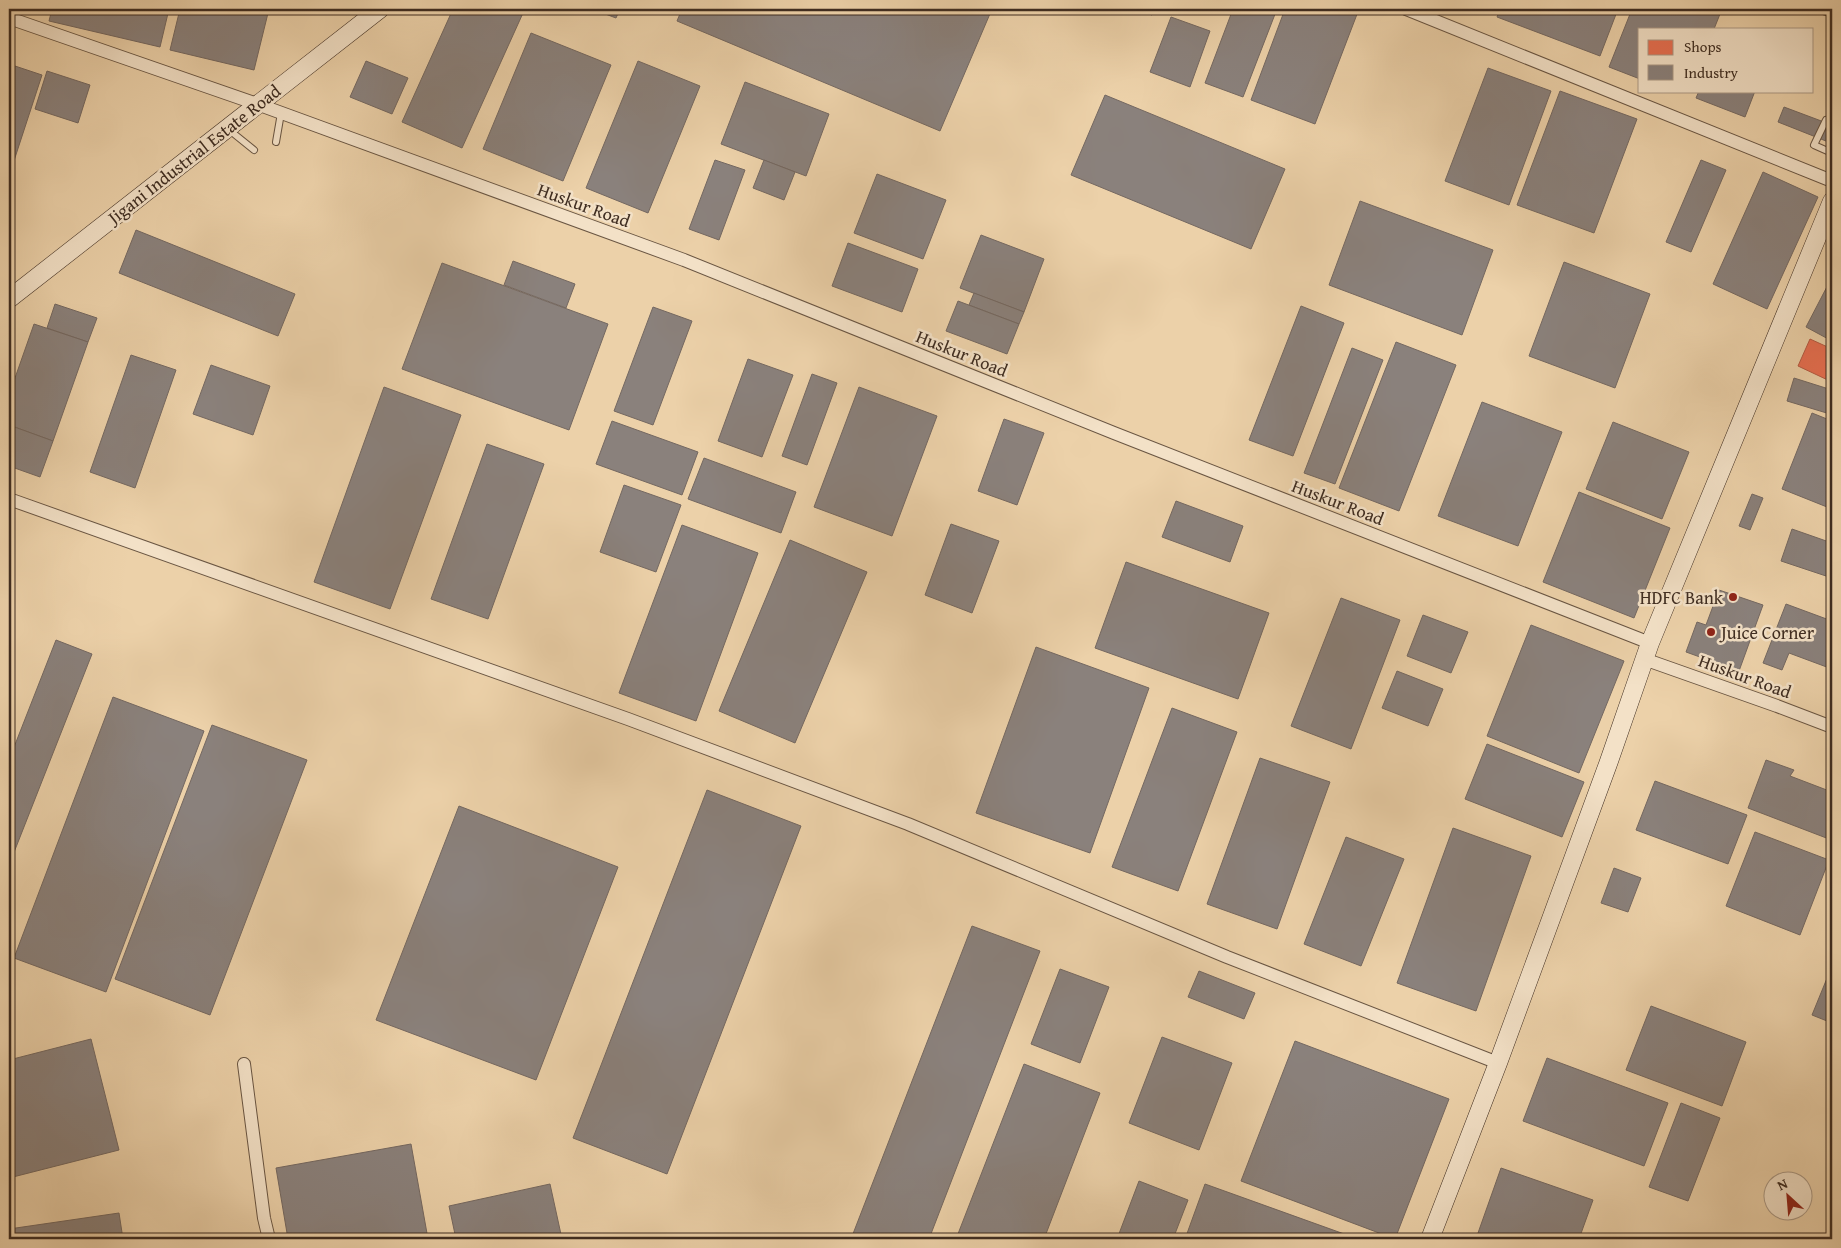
<svg xmlns="http://www.w3.org/2000/svg" width="1841" height="1248" viewBox="0 0 1841 1248" font-family="'Gentium Book Plus',serif">
	<style>
		.shops { fill: #e76f51; stroke: #b55b43 }
		.industry { fill: #8a817c; stroke: #746861 }
		.lines { fill: none; stroke-linecap: round; stroke-linejoin: round }
		.lane-casing { stroke: #6a5643; stroke-width: 8 }
		.street-casing { stroke: #6a5643; stroke-width: 14 }
		.secondary-casing { stroke: #3f2d21; stroke-width: 19 }
		.lane { stroke: #f3e1c7; stroke-width: 6 }
		.street { stroke: #f3e1c7; stroke-width: 12 }
		.secondary { stroke: #f3e1c7; stroke-width: 18 }
		.poi-dot { fill: #8f2418; stroke: #f3e1c7; stroke-width: 2 }
		.labels { text-anchor: middle; dominant-baseline: central; stroke-width: 5; stroke-linejoin: round; paint-order: stroke }
		.street-label { font-size: 18px; fill: #3f2d21; stroke: #f3e1c7 }
		.poi-label { font-size: 18px; fill: #3f2d21; stroke: #f3e1c7; text-anchor: end }
	</style>
	<rect width="100%" height="100%" fill="#ecd1a9"/>
	<filter id="stains"><feTurbulence type="fractalNoise" baseFrequency=".004" numOctaves="4"/><feColorMatrix values="0 0 0 0 .2 0 0 0 0 .09 0 0 0 0 .02 0 0 0 .5 -.17"/></filter>
	<radialGradient id="worn" r=".72"><stop offset=".6" stop-color="#630" stop-opacity="0"/><stop offset="1" stop-color="#630" stop-opacity=".3"/></radialGradient>
	<path class="shops" d="M1810,339L1832,349V382L1798,366Z"/>
	<g class="industry">
		<path d="M52,9H169L160,47L49,21Z"/>
		<path d="M180,9H269L254,70L170,50Z"/>
		<path d="M453,9H514L523,13L462,148L402,122Z"/>
		<path d="M592,9H620L616,18Z"/>
		<path d="M682,9H992L940,131L677,21Z"/>
		<path d="M1134,9H1154L1152,15Z"/>
		<path d="M1233,9H1277L1243,97L1205,83Z"/>
		<path d="M1285,9H1359L1315,124L1251,100Z"/>
		<path d="M1500,9H1618L1600,56L1497,17Z"/>
		<path d="M1632,9H1722L1714,29H1640V79L1609,67Z"/>
		<path d="M1171,17L1210,31L1190,87L1150,72Z"/>
		<path d="M531,33L611,65L563,181L483,149Z"/>
		<path d="M366,61L408,78L392,114L350,97Z"/>
		<path d="M638,61L700,86L648,213L586,188Z"/>
		<path d="M9,64L42,75L9,176Z"/>
		<path d="M1488,68L1551,91L1509,205L1445,181Z"/>
		<path d="M47,71L90,85L78,123L35,109Z"/>
		<path d="M745,82L829,114L806,176L721,144Z"/>
		<path d="M1560,91L1637,119L1594,233L1517,205Z"/>
		<path d="M1699,91H1755L1745,117L1696,98Z"/>
		<path d="M1105,95L1285,169L1251,249L1071,175Z"/>
		<path d="M1784,107L1832,125L1831,143L1778,122Z"/>
		<path d="M715,160L745,170L719,240L689,229Z"/>
		<path d="M764,160L795,172L784,200L753,188Z"/>
		<path d="M1701,160L1726,170L1691,252L1666,242Z"/>
		<path d="M1763,172L1818,197L1767,309L1713,284Z"/>
		<path d="M877,174L946,200L923,259L854,233Z"/>
		<path d="M1360,201L1493,250L1462,335L1329,285Z"/>
		<path d="M136,230L295,294L278,336L119,273Z"/>
		<path d="M981,235L1044,259L1024,312L960,288Z"/>
		<path d="M848,243L918,269L902,312L832,286Z"/>
		<path d="M513,261L575,284L566,308L504,285Z"/>
		<path d="M1564,262L1650,294L1615,388L1529,356Z"/>
		<path d="M442,263L608,324L569,430L402,369Z"/>
		<path d="M1832,277V341L1806,327Z"/>
		<path d="M974,293L1024,312L1019,324L969,305Z"/>
		<path d="M958,301L1019,324L1007,354L946,331Z"/>
		<path d="M55,304L97,318L88,342L47,328Z"/>
		<path d="M1301,306L1344,323L1293,456L1249,440Z"/>
		<path d="M653,307L692,321L653,425L614,411Z"/>
		<path d="M34,324L88,342L53,441L9,425V395Z"/>
		<path d="M1396,342L1456,365L1399,511L1339,488Z"/>
		<path d="M1352,348L1383,360L1335,484L1304,473Z"/>
		<path d="M131,355L176,370L135,488L90,472Z"/>
		<path d="M748,359L793,375L762,457L718,441Z"/>
		<path d="M211,365L270,386L253,435L193,414Z"/>
		<path d="M812,374L837,383L807,465L782,456Z"/>
		<path d="M1794,378L1832,390V407L1830,414L1787,401Z"/>
		<path d="M384,387L461,415L390,609L314,582Z"/>
		<path d="M859,387L937,416L892,536L814,507Z"/>
		<path d="M1482,402L1562,432L1518,546L1438,516Z"/>
		<path d="M1812,413L1832,421V509L1782,489Z"/>
		<path d="M1004,419L1044,433L1017,505L978,491Z"/>
		<path d="M612,421L698,452L682,495L596,464Z"/>
		<path d="M1613,422L1689,452L1662,519L1586,489Z"/>
		<path d="M9,425L53,441L40,477L9,466Z"/>
		<path d="M487,444L544,464L488,619L431,599Z"/>
		<path d="M704,458L796,492L781,533L688,499Z"/>
		<path d="M624,485L681,505L656,572L600,552Z"/>
		<path d="M1579,492L1670,528L1634,618L1543,582Z"/>
		<path d="M1752,494L1763,498L1750,530L1739,526Z"/>
		<path d="M1176,501L1243,526L1230,562L1162,537Z"/>
		<path d="M951,524L999,541L972,613L925,595Z"/>
		<path d="M682,525L758,553L696,721L619,693Z"/>
		<path d="M1792,529L1832,543V578L1781,561Z"/>
		<path d="M790,540L867,572L795,743L719,711Z"/>
		<path d="M1126,562L1269,613L1238,699L1095,648Z"/>
		<path d="M1719,590L1763,605L1739,671L1686,652L1697,622L1706,625Z"/>
		<path d="M1341,598L1400,620L1351,749L1291,726Z"/>
		<path d="M1786,604L1832,621V669L1789,653L1782,670L1763,663Z"/>
		<path d="M1423,615L1468,632L1451,673L1407,656Z"/>
		<path d="M1531,625L1624,661L1579,773L1487,736Z"/>
		<path d="M56,640L92,654L9,865V760Z"/>
		<path d="M1036,647L1149,688L1090,853L976,813Z"/>
		<path d="M1397,671L1443,689L1428,726L1382,708Z"/>
		<path d="M113,697L204,731L106,992L14,958Z"/>
		<path d="M1172,708L1237,732L1178,891L1112,867Z"/>
		<path d="M212,725L307,760L210,1015L115,979Z"/>
		<path d="M1487,744L1584,782L1562,837L1465,799Z"/>
		<path d="M1260,758L1330,782L1277,929L1207,904Z"/>
		<path d="M1766,760L1794,770L1790,776L1832,792V831L1829,839L1748,808Z"/>
		<path d="M1655,781L1747,815L1728,864L1636,830Z"/>
		<path d="M707,790L801,826L667,1174L573,1138Z"/>
		<path d="M459,806L618,867L536,1080L376,1020Z"/>
		<path d="M1453,828L1531,856L1476,1011L1397,983Z"/>
		<path d="M1755,832L1829,860L1800,935L1726,906Z"/>
		<path d="M1346,837L1404,859L1361,966L1304,944Z"/>
		<path d="M1614,868L1641,878L1628,912L1601,903Z"/>
		<path d="M972,926L1040,951L929,1239H851Z"/>
		<path d="M1832,966V1023L1812,1015Z"/>
		<path d="M1060,969L1109,987L1080,1063L1031,1044Z"/>
		<path d="M1199,971L1255,993L1244,1019L1188,997Z"/>
		<path d="M1651,1006L1746,1042L1722,1106L1626,1070Z"/>
		<path d="M1162,1037L1232,1063L1199,1150L1129,1123Z"/>
		<path d="M91,1039L119,1150L9,1178V1060Z"/>
		<path d="M1295,1041L1449,1099L1395,1239L1241,1181Z"/>
		<path d="M1547,1058L1668,1103L1644,1166L1523,1121Z"/>
		<path d="M1024,1064L1100,1093L1044,1239H956Z"/>
		<path d="M1681,1103L1720,1118L1688,1201L1649,1187Z"/>
		<path d="M411,1144L428,1239H288L276,1168Z"/>
		<path d="M1501,1168L1593,1200L1579,1239H1496L1478,1233Z"/>
		<path d="M1139,1181L1188,1200L1173,1239H1117Z"/>
		<path d="M550,1184L562,1239H456L449,1206Z"/>
		<path d="M1205,1184L1347,1235L1346,1239H1185Z"/>
		<path d="M119,1213L123,1239H9V1229Z"/>
	</g>
	<g class="lines">
		<defs>
			<g id="lane">
				<path d="M1817,9L1832,14"/>
				<path d="M10,19L13,9"/>
				<path d="M1832,123L1826,120L1814,145L1832,153"/>
				<path d="M228,129L254,150"/>
				<path d="M276,142L281,113"/>
			</g>
			<g id="street">
				<path d="M1406,9L1832,181"/>
				<path d="M9,18L257,104L684,260L1114,433L1650,643"/>
				<path d="M9,499L628,719L908,824L1227,957L1498,1063"/>
				<path d="M1644,659L1777,706L1832,727"/>
				<path d="M244,1064L264,1218L269,1239"/>
			</g>
			<g id="secondary">
				<path d="M9,299L380,9"/>
				<path d="M1430,1239L1498,1063L1608,764L1650,643L1832,201"/>
			</g>
		</defs>
		<use href="#lane" class="lane-casing"/>
		<use href="#street" class="street-casing"/>
		<use href="#secondary" class="secondary-casing"/>
		<use href="#lane" class="lane"/>
		<use href="#street" class="street"/>
		<use href="#secondary" class="secondary"/>
	</g>
	<g class="poi-dot">
		<circle cx="1733" cy="597" r="5"/>
		<circle cx="1711" cy="632" r="5"/>
	</g>
	<g class="labels">
		<g class="street-label">
			<text transform="translate(194 154) rotate(-38)">Jigani Industrial Estate Road</text>
			<text transform="translate(584 205) rotate(20)">Huskur Road</text>
			<text transform="translate(962 353) rotate(22)">Huskur Road</text>
			<text transform="translate(1338 502) rotate(21)">Huskur Road</text>
			<text transform="translate(1745 676) rotate(20)">Huskur Road</text>
		</g>
		<g class="poi-label">
			<text x="1723" y="597">HDFC Bank</text>
			<text x="1721" y="632" text-anchor="start">Juice Corner</text>
		</g>
	</g>
	<rect width="1841" height="1248" fill="none" stroke="#ecd1a9" stroke-width="30"/>
	<rect x="10" y="10" width="1821" height="1228" fill="none" stroke="#3f2d21" stroke-width="2.5"/>
	<rect x="15" y="15" width="1811" height="1218" fill="none" stroke="#3f2d21"/>
	<rect x="1638" y="28" width="175" height="65" fill="#f3e1c7" stroke="#ab9985"/>
	<rect x="1648" y="40" width="25" height="15" fill="#e76f51" stroke="#ab9985"/>
	<text x="1684" y="52" font-size="15" fill="#3f2d21">Shops</text>
	<rect x="1648" y="65" width="25" height="15" fill="#8a817c" stroke="#ab9985"/>
	<text x="1684" y="78" font-size="15" fill="#3f2d21">Industry</text>
	<g transform="translate(1788 1196) rotate(334)"><circle r="24" fill="#f3e1c7" stroke="#ab9985"/>
	<path d="M0-4L9 19L0 12L-9 19Z" fill="#8f2418"/>
	<text y="-8" font-size="14" font-weight="bold" text-anchor="middle" fill="#3f2d21">N</text>
	</g>
	<rect width="100%" height="100%" filter="url(#stains)"/>
	<rect width="100%" height="100%" fill="url(#worn)"/>
</svg>
